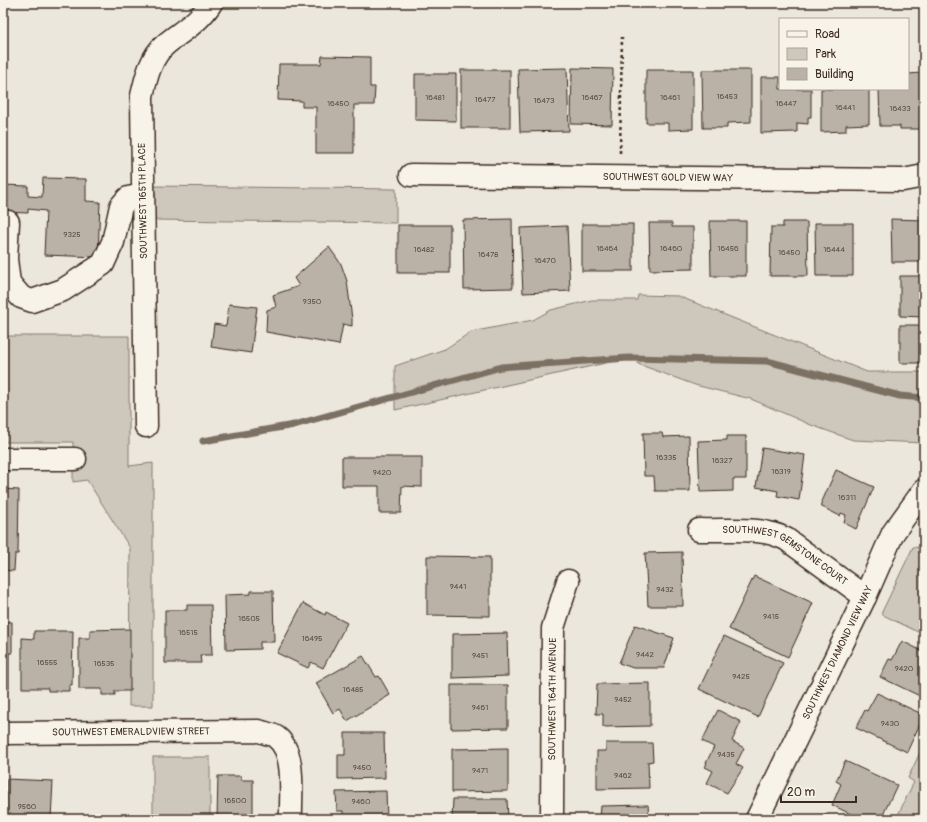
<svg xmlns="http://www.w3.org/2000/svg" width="927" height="822" viewBox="0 0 927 822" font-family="Pangolin,sans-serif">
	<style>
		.green { fill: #cec8bc; stroke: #84796d }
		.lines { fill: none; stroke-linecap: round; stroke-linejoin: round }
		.stream { stroke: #7c7064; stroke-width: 7 }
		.building { fill: #bab2a7; stroke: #3b2a1e }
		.minor-casing { stroke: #3b2a1e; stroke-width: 25 }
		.path { stroke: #3b2a1e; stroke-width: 2.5; stroke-dasharray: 3 3; stroke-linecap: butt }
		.minor { stroke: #f7f3e8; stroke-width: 22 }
		.labels { text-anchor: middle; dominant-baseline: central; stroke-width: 3; stroke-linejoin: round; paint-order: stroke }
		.number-label { font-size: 8px; fill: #5b4c40 }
		.street-label { font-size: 10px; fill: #3b2a1e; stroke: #f7f3e8 }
	</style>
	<rect width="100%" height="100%" fill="#ece7dc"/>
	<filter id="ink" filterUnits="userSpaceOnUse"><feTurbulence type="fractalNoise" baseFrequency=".025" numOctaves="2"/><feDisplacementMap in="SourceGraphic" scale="8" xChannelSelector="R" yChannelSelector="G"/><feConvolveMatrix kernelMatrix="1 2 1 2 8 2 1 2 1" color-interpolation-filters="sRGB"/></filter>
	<g filter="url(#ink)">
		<g class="green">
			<path d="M153,186L396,189V223L153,220Z"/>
			<path d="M638,295L678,296L867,372H924V443L853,440L811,425L751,399L695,385L638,364L637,356L395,410V366L445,349L471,332L533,320L551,310L592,300H637Z"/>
			<path d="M3,336H129V466L153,463V706H129L130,548L87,480L73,482V442H3Z"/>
			<path d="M913,547L924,548V635L881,614Z"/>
			<path d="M924,744V819H896L914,782L908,778Z"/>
			<rect x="153" y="757" width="57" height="62"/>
		</g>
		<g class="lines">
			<path class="stream" d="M203,441L294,425L501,367L629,358L767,361L900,396L924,398"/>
		</g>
		<g class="building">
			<path d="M322,56L370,57V87H375L374,105H354V153H316V107H302V101L278,100L279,64H321Z"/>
			<path d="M567,68L569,131L520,132L518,69Z"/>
			<path d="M572,68L613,69L612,125L571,124Z"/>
			<rect x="461" y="70" width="49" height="58"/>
			<path d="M646,70H693V129L668,130V123H646Z"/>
			<path d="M702,70H751V122L727,123V128H703Z"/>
			<path d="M921,73V129H900V126H880L879,89H908V74Z"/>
			<path d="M415,74H456V121L415,120Z"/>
			<path d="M761,77H780V89H811V117H808V124L797,123V132L761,133Z"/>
			<path d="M821,89H869V124L846,125V131L821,132Z"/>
			<path d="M43,178L86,179V201L100,202L98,257L44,255L46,211L28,209V213L3,212V185L28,186V196L42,197Z"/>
			<path d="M512,219L513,288L464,289L463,220Z"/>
			<path d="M891,219L924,220V262H892Z"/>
			<path d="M710,221H746V276H711Z"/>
			<path d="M783,222H807L808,276H770L771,227H783Z"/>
			<path d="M649,223H672V227H693V269L650,270Z"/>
			<path d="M815,223H853V276H816Z"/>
			<rect x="582" y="224" width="51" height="47"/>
			<rect x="398" y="225" width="52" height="48"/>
			<path d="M567,226L570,291L523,293L520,228Z"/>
			<path d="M329,247L341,264L347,281L352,319V326L343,324L339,345L266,332L267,310L276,307L273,295L299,286L294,278Z"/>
			<path d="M900,276H924V317L900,316Z"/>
			<path d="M229,304L257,307L251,353L211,347L214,324L226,326Z"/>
			<rect x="900" y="325" width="24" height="38"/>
			<path d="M643,433H662L663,437L689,436L690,491H655L654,476H644Z"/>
			<path d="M727,436H746V479H733V491L700,492L698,441L727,440Z"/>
			<path d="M762,448L805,455L799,500L777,496L778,491L756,487Z"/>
			<path d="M342,457H422V487L402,486L401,513H379V486H342Z"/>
			<path d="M836,470L874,487L856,529L844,523L846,515L841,513L840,516L820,506Z"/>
			<path d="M3,489L19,490L18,554H15L14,571L3,570Z"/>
			<path d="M682,552L683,606H648L645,553Z"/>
			<path d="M427,556L490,557V616L427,615Z"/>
			<path d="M754,576L813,603L788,657L729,629Z"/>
			<path d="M251,591H273L274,642H260V649L226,650L225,595L251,594Z"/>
			<path d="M303,603L325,615L326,612L347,623L323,668L311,662L308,668L277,653Z"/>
			<path d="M187,605H211L212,655H200L201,663H165V610H187Z"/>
			<path d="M3,622H12V653H9V689H3Z"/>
			<path d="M635,625L674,638L664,668H633L619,663Z"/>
			<path d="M130,629V691H115V695H102V689H79V638H90V630Z"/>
			<path d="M34,631H73L72,685H69V691H48V688H22V638L34,639Z"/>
			<path d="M507,633L508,676L452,678V634Z"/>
			<path d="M724,636L783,663L758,717L699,689Z"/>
			<path d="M902,641L924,652V698L880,677L889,659L892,660Z"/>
			<path d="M363,656L376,677L379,676L390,695L347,721L340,709L333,713L316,683Z"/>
			<path d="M650,683V726L603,727V714H596L597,684Z"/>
			<path d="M451,685H508V728L451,729Z"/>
			<path d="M877,693L924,715L907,752L856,728L865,710L867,711Z"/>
			<path d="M718,710L741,722L732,741L744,748L736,764L743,768L727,793L707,783L713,771L705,767L707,763H706L714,747L702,741Z"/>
			<path d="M345,733H384L385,778L338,779V755H345Z"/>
			<path d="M606,743H652L653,761L648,762L649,788L597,789V751H606Z"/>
			<path d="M508,748V791L452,792V749Z"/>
			<path d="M845,761L897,785L881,819H861L832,805L841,784L836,781Z"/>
			<path d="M218,776H241V780H253V819H217Z"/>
			<path d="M6,779L53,781L51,819H3V792H6Z"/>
			<path d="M386,791L387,819H343V811H337L336,792Z"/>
			<path d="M453,799H507L508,819H452Z"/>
			<path d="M648,805L649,819H597L600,818L601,806Z"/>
			<path d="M824,814L835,819H821Z"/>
		</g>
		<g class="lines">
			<defs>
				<g id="minor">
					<path id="s1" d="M411,175L903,180L924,176"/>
					<path d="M8,222L6,259L9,283L21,297L32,301L63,290L103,264L113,242L121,206L128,198L143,195"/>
					<path d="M146,426L142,96C146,78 151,56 166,44C183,30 199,22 211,3"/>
					<path d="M3,459H75"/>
					<path id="s2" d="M699,530C728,531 760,526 786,539L865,597"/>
					<path id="s3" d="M3,733L259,731C264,733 272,734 276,737C297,752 290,796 291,819"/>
					<path id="s4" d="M552,819L553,628L568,581"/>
					<path id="s5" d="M757,819L865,597L893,533L924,490"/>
				</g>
			</defs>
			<use href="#minor" class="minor-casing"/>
			<path class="path" d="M620,153L622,37"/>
			<use href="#minor" class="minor"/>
		</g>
	</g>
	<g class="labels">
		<g class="number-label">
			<text x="727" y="96">16453</text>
			<text x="435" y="97">16481</text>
			<text x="592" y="97">16467</text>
			<text x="670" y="97">16461</text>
			<text x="485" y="99">16477</text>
			<text x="544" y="100">16473</text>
			<text x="338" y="103">16450</text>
			<text x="786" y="103">16447</text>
			<text x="845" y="107">16441</text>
			<text x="900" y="108">16433</text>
			<text x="72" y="234">9325</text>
			<text x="607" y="248">16464</text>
			<text x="671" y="248">16460</text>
			<text x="728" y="248">16456</text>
			<text x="424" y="249">16482</text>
			<text x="834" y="249">16444</text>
			<text x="789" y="252">16450</text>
			<text x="488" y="254">16478</text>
			<text x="545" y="260">16470</text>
			<text x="312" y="301">9350</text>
			<text x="666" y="457">16335</text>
			<text x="722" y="460">16327</text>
			<text x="781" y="471">16319</text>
			<text x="382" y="472">9420</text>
			<text x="847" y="497">16311</text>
			<text x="458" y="586">9441</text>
			<text x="665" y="589">9432</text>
			<text x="771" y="616">9415</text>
			<text x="249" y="618">16505</text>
			<text x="188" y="632">16515</text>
			<text x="312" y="638">16495</text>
			<text x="645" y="654">9442</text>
			<text x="480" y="655">9451</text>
			<text x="47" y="662">16555</text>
			<text x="104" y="663">16535</text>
			<text x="904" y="668">9420</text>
			<text x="741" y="676">9425</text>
			<text x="353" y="689">16485</text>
			<text x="623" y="699">9452</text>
			<text x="480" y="707">9461</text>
			<text x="890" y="723">9430</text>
			<text x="726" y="754">9435</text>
			<text x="362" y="767">9450</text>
			<text x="480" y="770">9471</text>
			<text x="623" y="775">9462</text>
			<text x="235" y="800">16500</text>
			<text x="361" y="801">9460</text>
			<text x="27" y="806">9560</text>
		</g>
		<g class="street-label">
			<text stroke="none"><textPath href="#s1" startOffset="257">SOUTHWEST GOLD VIEW WAY</textPath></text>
			<text transform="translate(143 201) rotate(-91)">SOUTHWEST 165TH PLACE</text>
			<text stroke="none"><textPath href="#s2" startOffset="93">SOUTHWEST GEMSTONE COURT</textPath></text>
			<text stroke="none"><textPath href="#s5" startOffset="185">SOUTHWEST DIAMOND VIEW WAY</textPath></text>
			<text stroke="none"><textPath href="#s4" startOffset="120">SOUTHWEST 164TH AVENUE</textPath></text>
			<text stroke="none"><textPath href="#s3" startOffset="128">SOUTHWEST EMERALDVIEW STREET</textPath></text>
		</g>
	</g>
	<rect width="927" height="822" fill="none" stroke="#f7f3e8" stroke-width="16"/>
	<rect x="8" y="8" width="911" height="806" fill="none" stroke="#3b2a1e" stroke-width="1.5" filter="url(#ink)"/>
	<rect x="779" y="18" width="130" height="72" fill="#f7f3e8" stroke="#aca397"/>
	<rect x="787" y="31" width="20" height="6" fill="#f7f3e8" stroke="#aca397"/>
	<text x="815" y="38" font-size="12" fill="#3b2a1e">Road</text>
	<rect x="787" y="48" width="20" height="12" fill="#cec8bc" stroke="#aca397"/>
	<text x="815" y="58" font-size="12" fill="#3b2a1e">Park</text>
	<rect x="787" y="68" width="20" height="12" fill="#bab2a7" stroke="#aca397"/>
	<text x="815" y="78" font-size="12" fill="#3b2a1e">Building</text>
	<path d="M781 796v6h75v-6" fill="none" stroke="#3b2a1e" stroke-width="2"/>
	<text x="787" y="796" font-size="12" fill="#3b2a1e" stroke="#f7f3e8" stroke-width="3" paint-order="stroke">20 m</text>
</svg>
